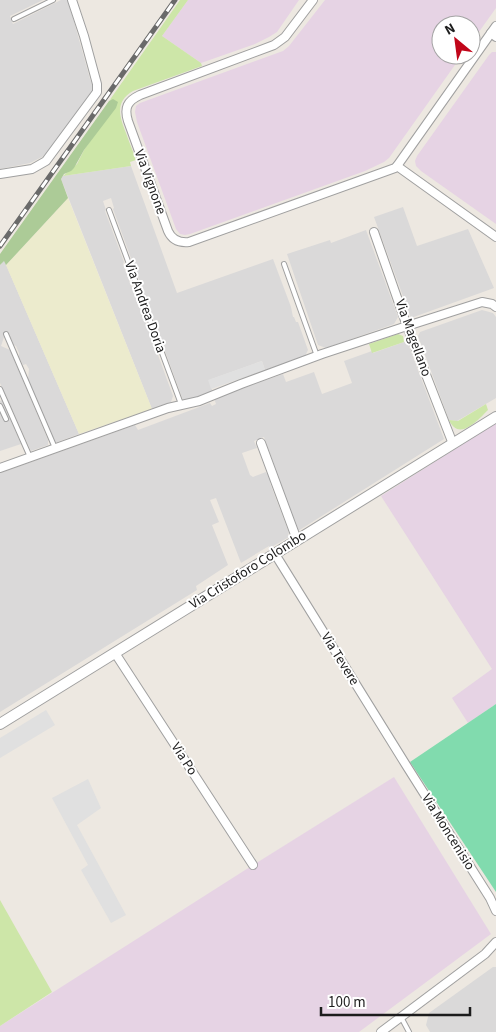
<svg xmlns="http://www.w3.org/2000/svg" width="496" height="1032" viewBox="0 0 496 1032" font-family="'Source Sans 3',sans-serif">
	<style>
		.residential { fill: #dad9d9 }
		.industrial { fill: #e6d3e4 }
		.farmland { fill: #ecebcd }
		.grass { fill: #cde6a8 }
		.forest { fill: #accb97 }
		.pitch { fill: #81dbae }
		.parking { fill: #e0e0e0 }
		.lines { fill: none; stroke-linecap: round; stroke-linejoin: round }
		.service-casing { stroke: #a0a0a0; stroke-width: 6 }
		.minor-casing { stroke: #a0a0a0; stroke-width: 10 }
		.tertiary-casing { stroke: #a0a0a0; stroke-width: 12 }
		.service { stroke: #fff; stroke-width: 4 }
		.minor { stroke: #fff; stroke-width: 8 }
		.tertiary { stroke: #fff; stroke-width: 10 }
		.rail-casing { stroke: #6a6a6a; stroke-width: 5 }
		.rail { stroke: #fff; stroke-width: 3; stroke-dasharray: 9; stroke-linecap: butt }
		.labels { text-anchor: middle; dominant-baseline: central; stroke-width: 4; stroke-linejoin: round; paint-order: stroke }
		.street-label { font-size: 14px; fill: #1c1c1c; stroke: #fff }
	</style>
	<rect width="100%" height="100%" fill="#ede8e1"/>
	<g class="residential">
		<path d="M0,0H43L10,16L13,24L61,0H68L90,79L94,89L48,152L42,157L30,163L0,169Z"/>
		<path d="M131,166L177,293L273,259L291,307L293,317H294L296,322H298L308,350L305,356L265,370L262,361L209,380L213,393L184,403L113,209L114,208L111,198L103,201L106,210L105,211L124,262L123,264L142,314H143L173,396L171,402L152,409L61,179L63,176Z"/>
		<path d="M403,207L417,246L468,229L494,288L411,318L374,217Z"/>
		<path d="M366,230L398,317L394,324L326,348L318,345L287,254L330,240L331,243Z"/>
		<path d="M4,260L79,434L55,443L28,379L29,369L26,364L23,365L19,357V353L16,346L14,345L8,332L3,334L4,337L1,346L10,350L48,440V445L31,451L0,383V265Z"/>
		<path d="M482,310L493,313L496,317V398L457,421L449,420L418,336L420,332Z"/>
		<path d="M407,341L444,439L298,531L276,473H277L264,437L254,441L257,448L242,453L250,475L253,477L266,472L267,474L268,473L271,482L270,483L289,533L288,534L289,537L270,548L269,546L241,563L216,498L210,500L219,522L212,525L228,565L196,586L197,590L0,712V473L135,425L138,430L210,403L212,406L216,404L214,398L283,374L286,382L314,372L322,394L352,383L344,361L372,351L373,353Z"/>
		<path d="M2,400L21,444L0,451V401Z"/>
		<path d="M493,967H496V1032H430L426,1025L429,1013Z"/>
	</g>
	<g class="industrial">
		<path d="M188,0H299L277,32L269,37L255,44L201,63L162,36Z"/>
		<path d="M325,0H496V8L471,43V25H441V55H462L389,158L384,162L365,171L190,234L185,235L180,234L176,229L137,122L135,112L136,106L140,103L283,51L289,46Z"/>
		<path d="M492,52H496V224L421,171L416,166L415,161L417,156L489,55Z"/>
		<path d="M496,423V704L468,723L452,698L492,669L381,496Z"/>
		<path d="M394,777L491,934L359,1032H0V1026L253,865Z"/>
	</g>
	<path class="farmland" d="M68,198L152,409L79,434L6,265Z"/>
	<g class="grass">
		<path d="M180,0H188L162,36L201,63L202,66L133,91C114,102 120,117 126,133C129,142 133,151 136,160L130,162L131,166L63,176L77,164L84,150L91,140L111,99L109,101Z"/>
		<path d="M398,334L403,336L404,342L372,353L369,344Z"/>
		<path d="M486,404L488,410C478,420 459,442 449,420L458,421Z"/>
		<path d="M0,900L52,992L0,1026Z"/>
	</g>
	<path class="forest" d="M113,99L118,102L116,108L84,150L74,168L71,171L64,174L61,179L68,198L6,265L4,261L0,265V254L109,101Z"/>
	<path class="pitch" d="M496,704V892L410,762Z"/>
	<g class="parking">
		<path d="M262,361L265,370L211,389L208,380Z"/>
		<path d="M46,710L55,725L0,758V738Z"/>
		<path d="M88,779L101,808L77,825L126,915L111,923L81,870L88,865L52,798Z"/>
	</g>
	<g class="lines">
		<defs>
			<g id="service">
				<path d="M14,19L53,0"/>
				<path d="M109,210L181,404"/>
				<path d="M284,264L317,356"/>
				<path d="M6,334L55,448"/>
				<path d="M0,389L30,457"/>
				<path d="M0,406L6,419"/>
				<path d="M401,1017L409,1032"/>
			</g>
			<g id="minor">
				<path d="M313,0L285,37L274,45L140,95C127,101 124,108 128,121L168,231C172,240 179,243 189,242L395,168L397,166L496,237"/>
				<path d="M496,26L491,33L496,37"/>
				<path d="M397,166L491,33"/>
				<path d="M0,174L32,169L46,161L97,92V84L84,36L72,0"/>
				<path d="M374,232L407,326L453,444"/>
				<path d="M261,443L297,540"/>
				<path d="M0,468L168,408L199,401L241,384L322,354L407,326L482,302L492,304L496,307"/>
				<path d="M275,554L406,765L490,898L496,911"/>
				<path d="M115,653L253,865"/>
				<path d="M381,1032L485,954L496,942"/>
			</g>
			<path id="tertiary" d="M0,724L496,417"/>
		</defs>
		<use href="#service" class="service-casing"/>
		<use href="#minor" class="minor-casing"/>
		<use href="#tertiary" class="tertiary-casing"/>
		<use href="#service" class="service"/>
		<use href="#minor" class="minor"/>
		<use href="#tertiary" class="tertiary"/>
		<defs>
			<path id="rail" d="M0,246L175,0"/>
		</defs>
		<use href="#rail" class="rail-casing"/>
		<use href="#rail" class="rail"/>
	</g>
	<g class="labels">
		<g class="street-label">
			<text transform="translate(150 182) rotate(70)">Via Vignone</text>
			<text transform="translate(145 307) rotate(70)">Via Andrea Doria</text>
			<text transform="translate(413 338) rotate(70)">Via Magellano</text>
			<text transform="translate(248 570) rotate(-32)">Via Cristoforo Colombo</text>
			<text transform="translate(340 659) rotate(58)">Via Tevere</text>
			<text transform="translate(184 759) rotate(57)">Via Po</text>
			<text transform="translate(448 832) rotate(58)">Via Moncenisio</text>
		</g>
	</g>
	<g transform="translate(456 40) rotate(331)"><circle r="24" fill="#ffffff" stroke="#a4a4a4"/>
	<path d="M0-4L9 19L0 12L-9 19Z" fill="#c1061a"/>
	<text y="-8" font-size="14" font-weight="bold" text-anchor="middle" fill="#1c1c1c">N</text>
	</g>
	<path d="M321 1007v8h149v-8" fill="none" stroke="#1c1c1c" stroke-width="2.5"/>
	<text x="328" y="1007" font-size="15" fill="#1c1c1c" stroke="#ffffff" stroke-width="4" paint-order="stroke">100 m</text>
</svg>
